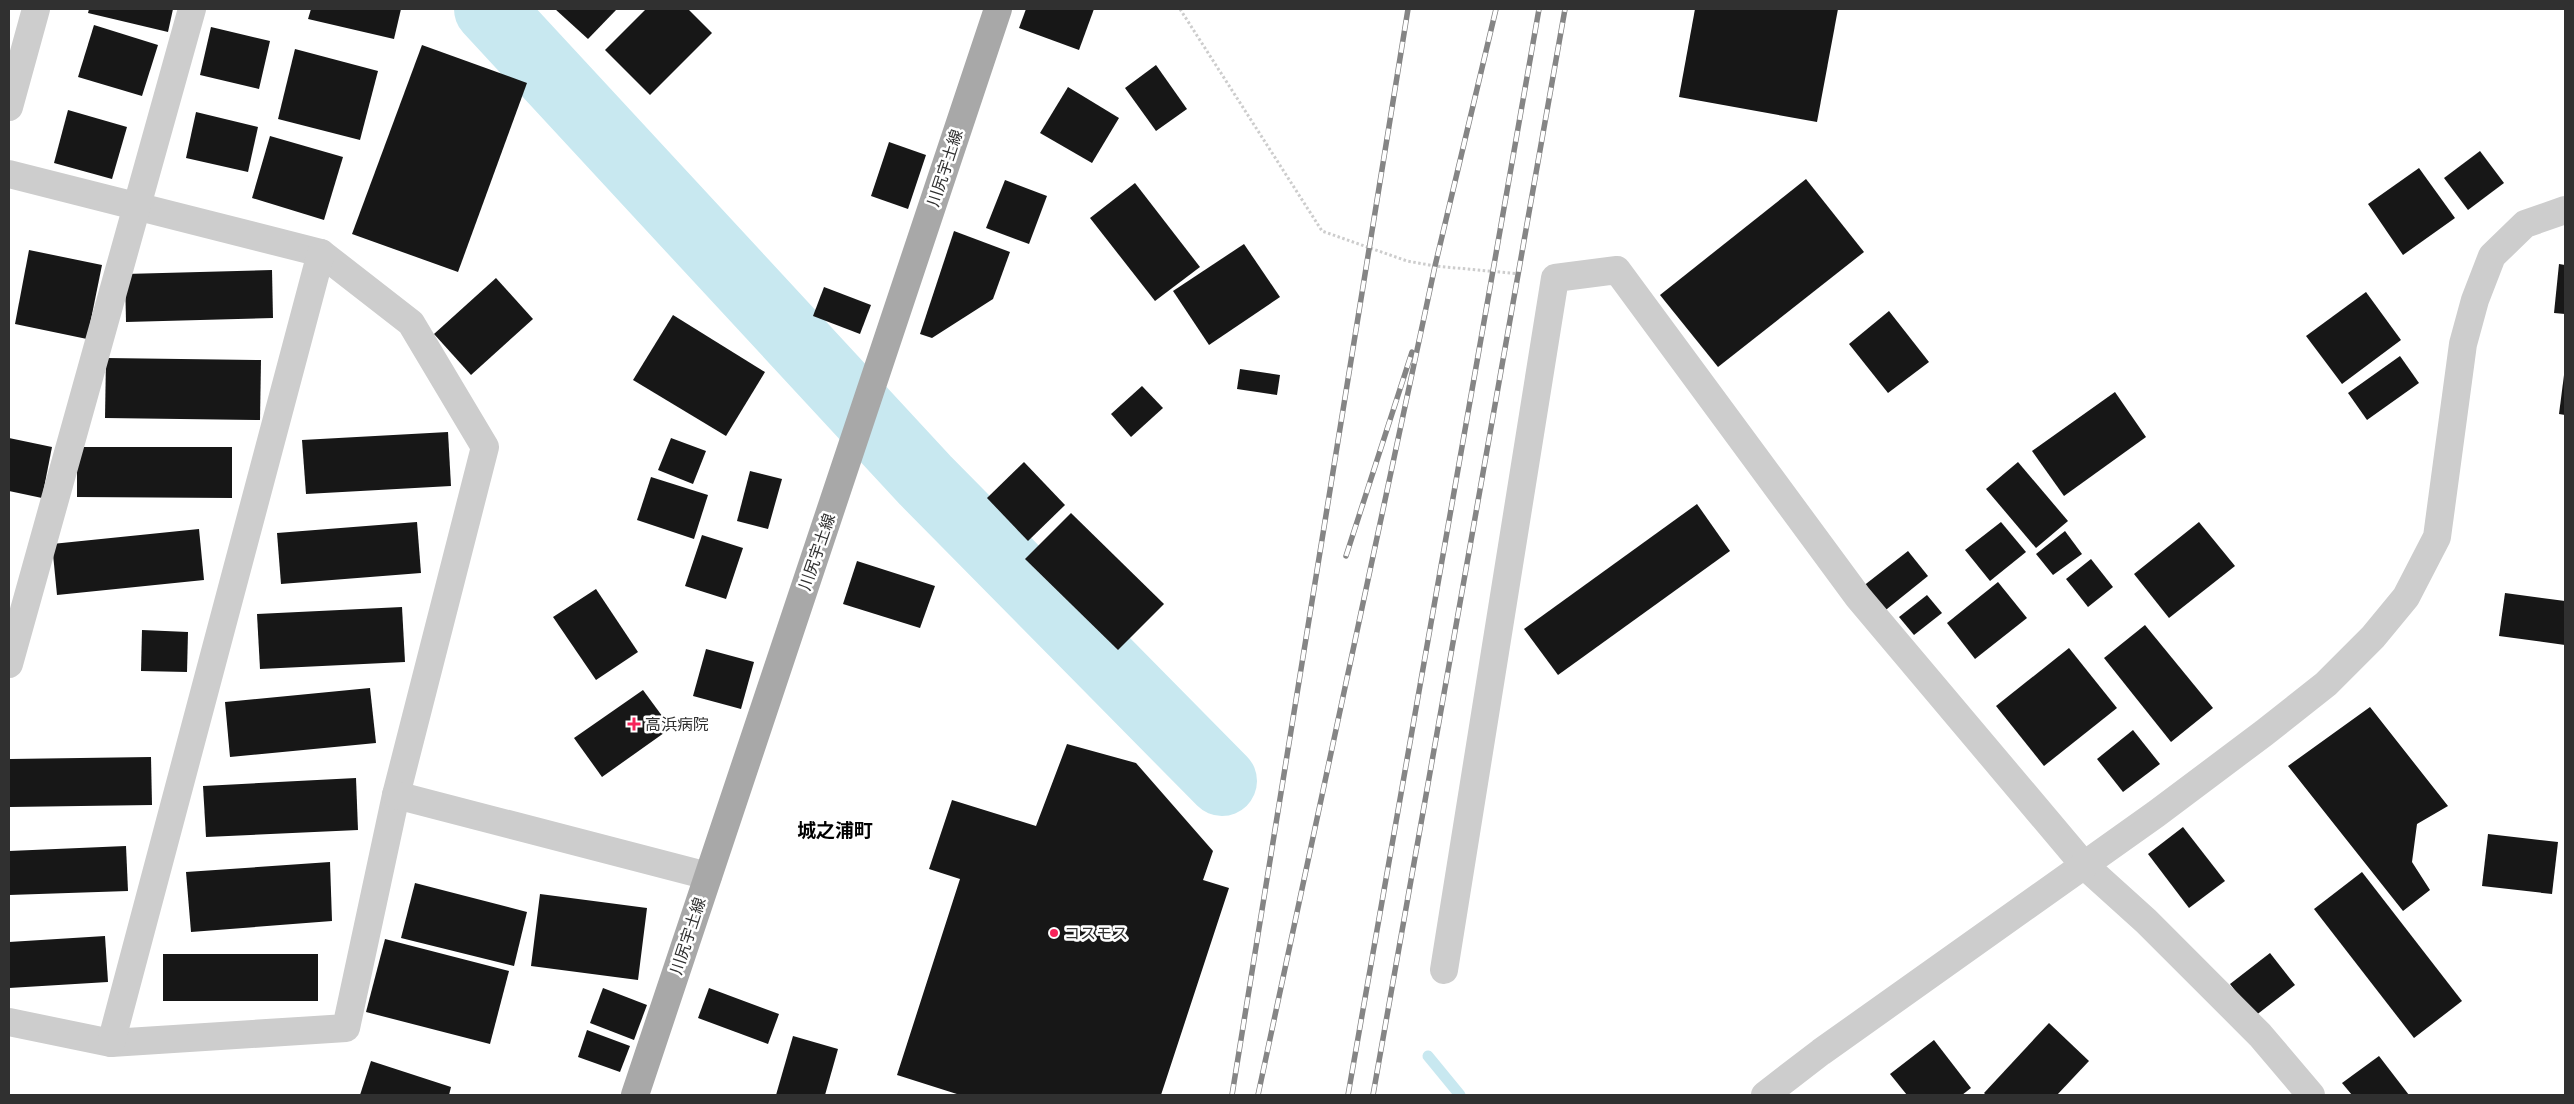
<svg xmlns="http://www.w3.org/2000/svg" width="2574" height="1104" viewBox="0 0 2574 1104" font-family="'DejaVu Sans','Noto Sans JP',sans-serif">
	<style>
		.lines { fill: none; stroke-linecap: round; stroke-linejoin: round }
		.stream { stroke: #c8e8f0; stroke-width: 11 }
		.river { stroke: #c8e8f0; stroke-width: 70 }
		.building { fill: #171717 }
		.path { stroke: #cdcdcd; stroke-width: 3; stroke-dasharray: 2.5 2.5; stroke-linecap: butt }
		.minor { stroke: #cdcdcd; stroke-width: 28 }
		.major { stroke: #a8a8a8; stroke-width: 28 }
		.rail-casing { stroke: #858585; stroke-width: 5.5 }
		.rail { stroke: #fff; stroke-width: 4; stroke-dasharray: 11; stroke-linecap: butt }
		.poi-dot { fill: #f6245a; stroke: #fff; stroke-width: 2 }
		.labels { text-anchor: middle; dominant-baseline: central; stroke-width: 5; stroke-linejoin: round; paint-order: stroke }
		.street-label { font-size: 16px; fill: #303030; stroke: #fff }
		.poi-label { font-size: 16px; fill: #303030; stroke: #fff; text-anchor: start }
		.quarter-label { font-size: 19px; font-weight: bold; fill: #000; stroke: #fff }
	</style>
	<rect width="100%" height="100%" fill="#fff"/>
	<g class="lines">
		<path class="stream" d="M1428,1056L1460,1095"/>
		<path class="river" d="M489,9L925,480L1222,781"/>
	</g>
	<g class="building">
		<path d="M89,9H173L168,32L88,13Z"/>
		<path d="M311,9H401L394,39L308,19Z"/>
		<path d="M555,9H617L588,39Z"/>
		<path d="M646,9H688L712,33L650,95L605,50Z"/>
		<path d="M1026,9H1094L1079,50L1019,28Z"/>
		<path d="M1695,9H1838L1817,122L1679,97Z"/>
		<path d="M94,25L158,45L142,96L78,77Z"/>
		<path d="M211,27L270,41L259,89L200,75Z"/>
		<path d="M422,45L527,83L458,272L352,234Z"/>
		<path d="M295,49L378,71L360,140L278,119Z"/>
		<path d="M1156,65L1187,109L1156,131L1125,88Z"/>
		<path d="M1068,87L1119,118L1092,163L1040,133Z"/>
		<path d="M68,110L127,127L112,179L54,163Z"/>
		<path d="M196,112L258,127L248,172L186,158Z"/>
		<path d="M270,136L343,157L324,220L252,198Z"/>
		<path d="M889,142L926,155L908,209L871,196Z"/>
		<path d="M2480,151L2504,183L2468,210L2444,178Z"/>
		<path d="M2419,168L2455,218L2403,255L2368,204Z"/>
		<path d="M1806,179L1864,252L1718,367L1660,295Z"/>
		<path d="M1005,180L1047,196L1029,244L986,228Z"/>
		<path d="M1135,183L1200,267L1155,301L1090,218Z"/>
		<path d="M954,231L1010,252L993,299L932,338L920,334Z"/>
		<path d="M1244,244L1280,297L1209,345L1173,291Z"/>
		<path d="M29,250L102,265L87,339L15,324Z"/>
		<path d="M2559,264L2565,265V314L2554,313Z"/>
		<path d="M272,270L273,318L126,322L125,274Z"/>
		<path d="M496,278L533,319L471,375L434,334Z"/>
		<path d="M824,287L871,305L860,334L813,316Z"/>
		<path d="M2366,292L2401,340L2342,384L2306,336Z"/>
		<path d="M1889,311L1929,362L1888,393L1849,344Z"/>
		<path d="M673,315L765,372L726,436L633,380Z"/>
		<path d="M2400,356L2419,383L2367,420L2348,393Z"/>
		<path d="M106,358L261,360L260,420L105,418Z"/>
		<path d="M1240,369L1280,375L1277,395L1237,389Z"/>
		<path d="M2564,375H2565V415L2559,414Z"/>
		<path d="M1142,386L1163,408L1131,437L1111,414Z"/>
		<path d="M2115,392L2146,437L2064,496L2032,451Z"/>
		<path d="M448,432L451,486L306,494L302,440Z"/>
		<path d="M9,438L52,447L42,498L9,491Z"/>
		<path d="M671,438L706,451L693,484L658,470Z"/>
		<path d="M77,447H232V498L77,497Z"/>
		<path d="M1024,462L1065,505L1028,541L987,498Z"/>
		<path d="M2018,462L2068,521L2036,548L1986,489Z"/>
		<path d="M750,471L782,479L768,529L737,521Z"/>
		<path d="M651,477L708,495L694,539L637,520Z"/>
		<path d="M1697,504L1730,551L1558,675L1524,629Z"/>
		<path d="M1071,513L1164,604L1118,650L1025,559Z"/>
		<path d="M417,522L421,573L281,584L277,533Z"/>
		<path d="M2001,522L2026,552L1990,581L1965,550Z"/>
		<path d="M2199,522L2235,566L2169,618L2134,574Z"/>
		<path d="M199,529L204,580L57,595L52,544Z"/>
		<path d="M2065,531L2082,554L2053,575L2036,554Z"/>
		<path d="M702,535L743,548L726,599L685,586Z"/>
		<path d="M1908,551L1928,576L1882,613L1862,587Z"/>
		<path d="M2091,559L2113,587L2088,607L2066,579Z"/>
		<path d="M857,561L935,586L920,628L843,604Z"/>
		<path d="M1998,582L2027,618L1975,659L1947,623Z"/>
		<path d="M596,589L638,652L596,680L553,617Z"/>
		<path d="M2505,593L2565,601V645L2499,636Z"/>
		<path d="M1927,595L1942,613L1914,635L1899,617Z"/>
		<path d="M402,607L405,662L260,669L257,614Z"/>
		<path d="M2145,625L2213,708L2171,742L2104,658Z"/>
		<path d="M142,630L188,632L187,672L141,671Z"/>
		<path d="M2069,648L2117,708L2044,766L1996,706Z"/>
		<path d="M706,649L754,662L741,709L693,696Z"/>
		<path d="M370,688L376,743L230,757L225,702Z"/>
		<path d="M643,690L671,728L602,777L574,738Z"/>
		<path d="M2370,707L2448,806L2417,824L2412,862L2430,890L2403,911L2288,766Z"/>
		<path d="M2133,730L2160,764L2123,792L2097,759Z"/>
		<path d="M1067,744L1136,763L1213,851L1203,880L1229,888L1161,1095H960L897,1075L960,879L929,869L952,800L1036,826Z"/>
		<path d="M151,757L152,805L10,807V759Z"/>
		<path d="M356,778L358,830L206,837L203,786Z"/>
		<path d="M2183,827L2225,881L2189,908L2148,854Z"/>
		<path d="M2488,834L2558,842L2552,894L2482,886Z"/>
		<path d="M126,846L128,891L9,895V851Z"/>
		<path d="M330,862L332,921L191,932L186,872Z"/>
		<path d="M2362,872L2462,1001L2414,1038L2314,909Z"/>
		<path d="M415,883L527,912L514,966L401,938Z"/>
		<path d="M540,894L647,908L638,980L531,966Z"/>
		<path d="M105,936L108,982L9,988V942Z"/>
		<path d="M385,939L509,971L490,1044L366,1012Z"/>
		<path d="M2270,953L2295,985L2255,1016L2230,984Z"/>
		<rect x="163" y="954" width="155" height="47"/>
		<path d="M603,988L647,1005L634,1040L590,1023Z"/>
		<path d="M709,988L779,1014L768,1044L698,1018Z"/>
		<path d="M2049,1023L2089,1061L2057,1095H1986L1984,1093Z"/>
		<path d="M587,1030L630,1046L620,1072L578,1057Z"/>
		<path d="M793,1036L838,1049L825,1095H776Z"/>
		<path d="M1934,1040L1971,1088L1962,1095H1907L1890,1074Z"/>
		<path d="M2379,1056L2409,1095H2352L2342,1083Z"/>
		<path d="M371,1061L451,1087L449,1095H360Z"/>
	</g>
	<g class="lines">
		<path class="path" d="M1180,9L1322,231L1407,261L1435,266L1521,274"/>
		<g class="minor">
			<path d="M9,107L36,9"/>
			<path d="M9,174L321,253L411,323L485,447L396,795L346,1028L111,1043L9,1022"/>
			<path d="M9,664L192,9"/>
			<path d="M396,795L708,876"/>
			<path d="M1444,970L1555,278L1617,270L1858,597L2084,865L2146,921L2260,1035L2311,1095"/>
			<path d="M111,1043L321,253"/>
			<path d="M1765,1095L1821,1052L2156,814L2264,733L2326,684L2373,637L2406,597L2437,537L2463,344L2475,300L2492,256L2525,224L2565,210"/>
		</g>
		<path class="major" d="M635,1095L998,9"/>
		<defs>
			<g id="rail">
				<path d="M1346,556L1412,352"/>
				<path d="M1232,1095L1408,9"/>
				<path d="M1258,1095L1435,266L1496,9"/>
				<path d="M1348,1095L1539,9"/>
				<path d="M1373,1095L1565,9"/>
			</g>
		</defs>
		<use href="#rail" class="rail-casing"/>
		<use href="#rail" class="rail"/>
	</g>
	<g class="poi-dot">
		<path d="M631.5 716.5h5v5h5v5h-5v5h-5v-5h-5v-5h5z"/>
		<circle cx="1054" cy="933" r="5"/>
	</g>
	<g class="labels">
		<g class="street-label">
			<text transform="translate(945 168) rotate(-72)">川尻宇土線</text>
			<text transform="translate(817 552) rotate(-71)">川尻宇土線</text>
			<text transform="translate(688 936) rotate(-72)">川尻宇土線</text>
		</g>
		<g class="poi-label">
			<text x="645" y="724">高浜病院</text>
			<text x="1064" y="933">コスモス</text>
		</g>
		<g class="quarter-label">
			<text x="835" y="830">城之浦町</text>
		</g>
	</g>
	<rect width="2574" height="1104" fill="none" stroke="#303030" stroke-width="20"/>
</svg>
